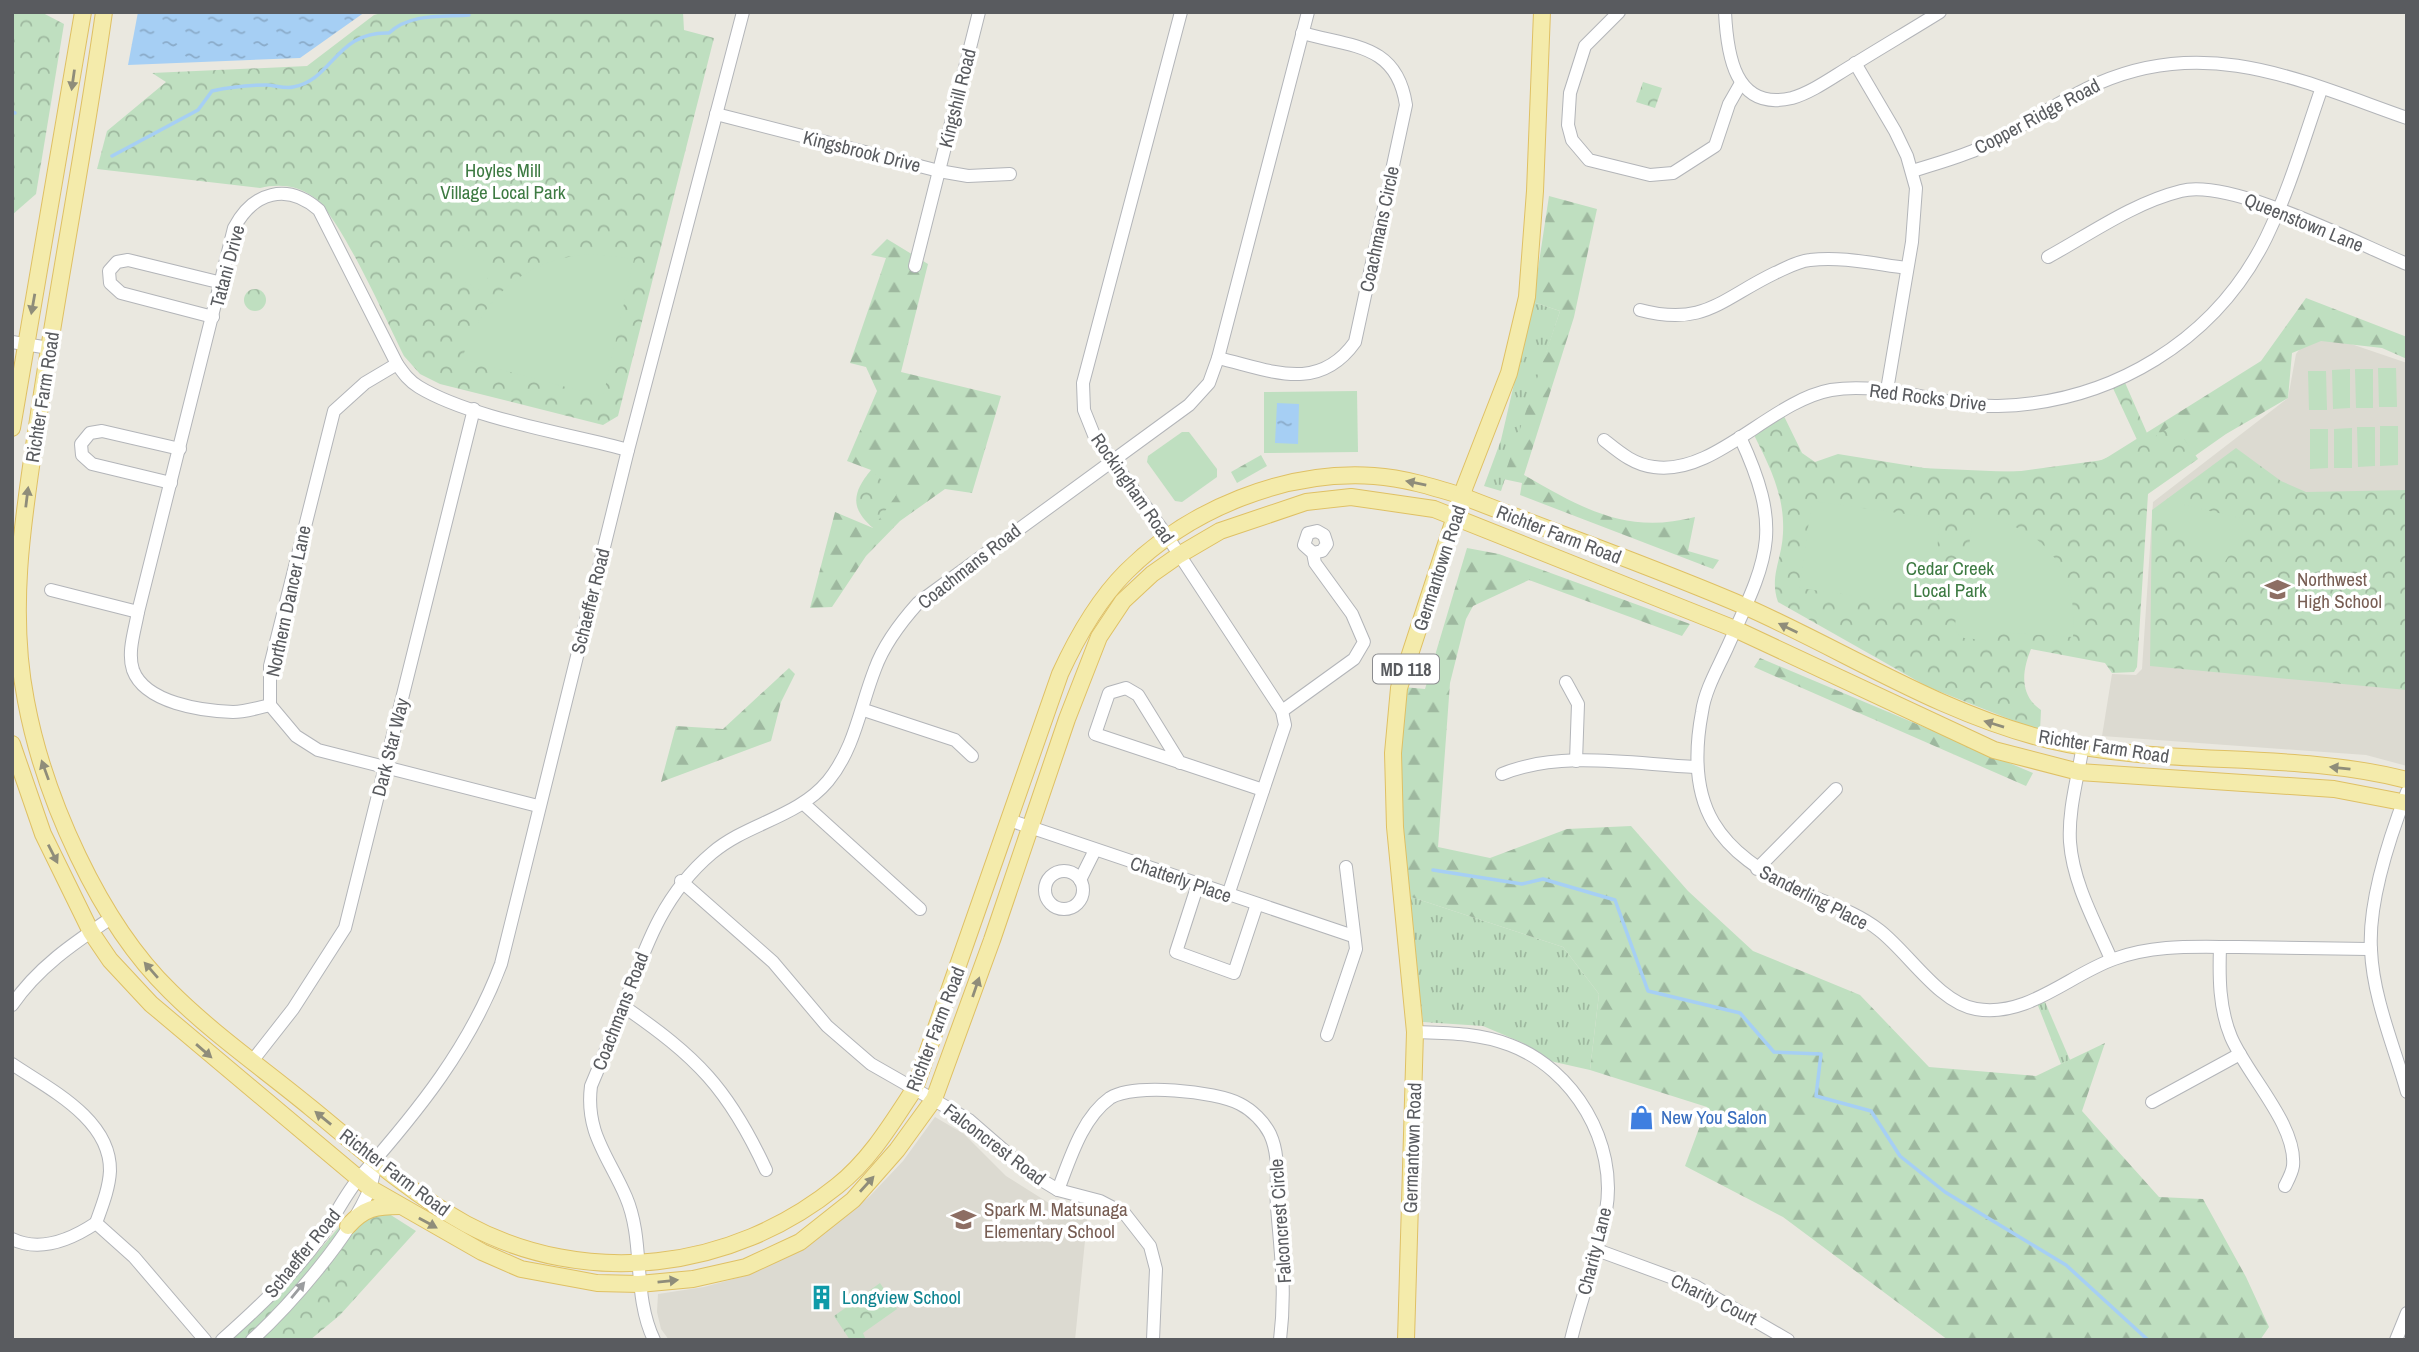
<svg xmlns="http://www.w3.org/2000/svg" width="2419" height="1352" viewBox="0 0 2419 1352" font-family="'Archivo Narrow',sans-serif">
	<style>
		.education { fill: #dcdad1 }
		.grass { fill: url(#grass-tufts) }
		.forest { fill: url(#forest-firs) }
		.park { fill: url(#park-crowns) }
		.garden { fill: #bfdfc0 }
		.water { fill: url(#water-ripples) }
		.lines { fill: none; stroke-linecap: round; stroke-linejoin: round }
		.stream { stroke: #a6cff4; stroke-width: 3.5 }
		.minor-casing { stroke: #b3b5b9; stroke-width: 14 }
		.major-casing { stroke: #dfc064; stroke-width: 18 }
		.minor { stroke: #fff; stroke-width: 12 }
		.major { stroke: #f4ebab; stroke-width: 16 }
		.oneway { fill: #8f8d7a }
		.oneway2 { fill: #9b9d9f }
		.labels { text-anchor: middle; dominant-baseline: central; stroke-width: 7; stroke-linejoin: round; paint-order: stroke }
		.shield { fill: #fff; stroke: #8b8c8f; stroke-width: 2 }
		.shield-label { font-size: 18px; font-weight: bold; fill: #595b5f }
		.street-label { font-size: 19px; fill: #595b5f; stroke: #fff }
		.park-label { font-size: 19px; fill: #3d7a42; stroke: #fff }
		.education-label { font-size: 19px; fill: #785e54; stroke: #fff; text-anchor: start }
		.shop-label { font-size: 19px; fill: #366cbe; stroke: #fff; text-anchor: start }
		.culture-label { font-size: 19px; fill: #0d838f; stroke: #fff; text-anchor: start }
	</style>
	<defs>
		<pattern id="grass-tufts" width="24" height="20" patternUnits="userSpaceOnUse" patternTransform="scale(1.75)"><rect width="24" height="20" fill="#bfdfc0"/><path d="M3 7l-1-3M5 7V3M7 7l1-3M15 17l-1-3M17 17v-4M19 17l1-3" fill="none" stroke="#9eb89f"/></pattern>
		<pattern id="forest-firs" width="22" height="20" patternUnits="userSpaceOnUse" patternTransform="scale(1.75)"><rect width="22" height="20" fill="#bfdfc0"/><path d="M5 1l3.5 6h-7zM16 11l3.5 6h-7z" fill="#9eb89f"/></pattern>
		<pattern id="park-crowns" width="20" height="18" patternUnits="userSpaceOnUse" patternTransform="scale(1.75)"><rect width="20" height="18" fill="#bfdfc0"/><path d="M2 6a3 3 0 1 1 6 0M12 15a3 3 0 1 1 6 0" fill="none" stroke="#9eb89f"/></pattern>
		<pattern id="water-ripples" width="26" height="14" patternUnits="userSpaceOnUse" patternTransform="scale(1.75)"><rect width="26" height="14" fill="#a6cff4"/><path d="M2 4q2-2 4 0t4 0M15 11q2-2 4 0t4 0" fill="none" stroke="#8aabc9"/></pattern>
	</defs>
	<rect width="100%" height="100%" fill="#eae8e0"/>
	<g class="education">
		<path d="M2313,331L2407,363V766L2366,755L2102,736L2112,674L2136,675L2142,669L2153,502L2288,398L2296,354Z"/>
		<path d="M935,1117L964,1134L1006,1176L1052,1205L1088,1211L1075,1340H669L661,1329L657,1312L658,1294L704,1287L748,1275L808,1244L869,1197L903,1161Z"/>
	</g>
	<g class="grass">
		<path d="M1533,302L1560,311L1501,491L1484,486L1501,440Z"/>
		<path d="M1408,896L1563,947L1599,994L1590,1070L1550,1061L1523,1043L1483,1026L1423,1022Z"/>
		<path d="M2042,995L2070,1060L2061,1064L2035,998Z"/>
	</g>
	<g class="forest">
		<path d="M1549,196L1597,209L1574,317L1524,475C1582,508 1626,535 1695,517L1688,551L1719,560L1713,569L1520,495L1522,483L1503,479L1560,311L1533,302Z"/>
		<path d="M887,239L928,264L901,372L1001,396L972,493L945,489L900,521L866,556L832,607L810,608L835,512L873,528L871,470L847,461L877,391L866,367L850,363L886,258L871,255Z"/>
		<path d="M2306,298L2407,337V359L2382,348L2321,341L2292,353L2288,398L2226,434L2145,491L2010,498L1826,458L1921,468L2014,472L2103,460L2261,361Z"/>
		<path d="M1261,455L1267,466L1237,483L1231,472Z"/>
		<path d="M1467,548L1499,554L1690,624L1682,636L1529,580L1473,606L1466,619L1450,683L1438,847L1490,858L1567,829L1631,826L1688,891L1753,951L1860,995L1929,1067L2036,1076L2105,1043L2082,1111L2159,1197L2203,1199L2246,1277L2269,1327L2260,1340H1948L1783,1217L1685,1166L1707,1107L1590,1070L1599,994L1563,947L1408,896L1401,792L1403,687L1425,689Z"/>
		<path d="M1760,658L2033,773L2026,786L1754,667Z"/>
		<path d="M789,668L795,674L781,702L771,741L661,782L676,726L723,729Z"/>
	</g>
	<g class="park">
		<path d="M12,12H41L64,24L36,194L12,215Z"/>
		<path d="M385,12H683L684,30L714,38L618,416L603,425L440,384L420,374L404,356C387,322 339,213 312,196C296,185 278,184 260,188L97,169L107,131L166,82L152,73L307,66L374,15Z"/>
		<path d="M1643,82L1662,88L1655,108L1636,102Z"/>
		<circle cx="255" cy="300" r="11"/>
		<path d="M2123,378L2150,440L2174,424L2198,459L2148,494L2137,667L2134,672L2112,673L2105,663L2031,649C2022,671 2019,695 2041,710L2040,731L1928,687L1778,602C1769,576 1782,560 1783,533C1785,494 1768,463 1751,429L1781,410L1802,453L1815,462L1838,454L1955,473L2060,470L2099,461L2139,444L2111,384Z"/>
		<path d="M2236,448L2281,481L2306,492L2407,490V690L2150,666L2152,510Z"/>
		<path d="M871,470L897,494L873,528C850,508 852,493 871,470Z"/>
		<path d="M375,1205L416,1231L340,1315L310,1340H232V1334L293,1281L356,1207Z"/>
		<path d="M880,1283L897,1309L863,1333L866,1340H850L834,1316Z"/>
	</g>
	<g class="garden">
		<path d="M459,243L494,267L480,291L445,269Z"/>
		<path d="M591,254L634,259L603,397L462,359C481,297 527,258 591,254Z"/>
		<path d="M2378,368H2396L2397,407H2379Z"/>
		<path d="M2350,369V408L2333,409L2332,370Z"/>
		<path d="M2355,369H2373V408H2356Z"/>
		<path d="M2308,371H2326L2327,410H2309Z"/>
		<path d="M1357,391L1358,452L1264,453V392Z"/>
		<path d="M2380,426H2398V465L2380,466Z"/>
		<path d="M2357,427H2375V466L2358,467Z"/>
		<path d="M2352,428V468H2334V429Z"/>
		<path d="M2310,429H2328V468L2310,469Z"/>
		<path d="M1182,432H1189L1217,469V477L1182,502L1175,501L1147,462L1148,456Z"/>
		<path d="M1812,501L1941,519L1929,606L1799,588Z"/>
		<path d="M2176,503L2244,519L2240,538L2224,563L2162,510Z"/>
		<path d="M1974,517C2041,522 2080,570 2073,637L1996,632L1994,641L1964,638L1957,633L1955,624Z"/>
	</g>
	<g class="water">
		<path d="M138,12H365L300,58L128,65Z"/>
		<path d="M1277,403L1299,404L1298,444L1275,443Z"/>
	</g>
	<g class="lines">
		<g class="stream">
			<path d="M12,112L15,113"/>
			<path d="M112,156L198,110L212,91C230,87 247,85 266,85C274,85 285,89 293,87C333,80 336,31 389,33C410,13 442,17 469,15"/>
			<path d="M1433,870L1522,884L1543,879L1615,900L1648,991L1740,1013L1774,1052L1821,1054L1816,1096L1871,1111L1900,1156L1945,1192L2066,1265L2148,1340"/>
		</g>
		<defs>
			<g id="minor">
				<path d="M1181,12L1083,383L1084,410L1094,435L1167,536L1282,711L1285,725L1228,895"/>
				<path d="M1619,12L1585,46L1570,93L1568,125L1572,140L1589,160L1650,175L1673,173L1715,146L1729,104L1741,83"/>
				<path d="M1725,12C1727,53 1734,112 1792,98C1813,92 1834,76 1853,65C1882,47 1911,30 1940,12"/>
				<path d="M1855,63L1895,131L1907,156L1916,188L1912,242L1887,390"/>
				<path d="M716,114L939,171L968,176L1010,174"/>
				<path d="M1912,171C1932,165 1953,159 1973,151C2017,132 2055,102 2099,83C2209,35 2304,82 2407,118"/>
				<path d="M2048,257C2090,234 2133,203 2181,191C2231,178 2356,243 2407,264"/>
				<path d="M915,266L979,12"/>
				<path d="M1640,310C1704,327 1721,299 1775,273C1786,268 1798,261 1810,260C1842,256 1875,264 1907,268"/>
				<path d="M213,317L121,293L110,283L109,271L117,262L128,260L222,283"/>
				<path d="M12,342L49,348"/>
				<path d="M1218,358C1270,370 1318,394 1355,342L1406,105C1397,44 1353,47 1302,33"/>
				<path d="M397,364L365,383L334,411L270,666V705L296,736L318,750L538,806"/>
				<path d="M1740,437C1784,532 1768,557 1727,648C1718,668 1705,690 1702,712C1684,807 1717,852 1802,892C1829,904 1856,912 1879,930C1908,952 1939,1003 1976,1009C2027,1018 2069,975 2114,959C2155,944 2195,947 2238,947C2283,948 2327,948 2371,949"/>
				<path d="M1604,440C1619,452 1634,465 1654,467C1714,476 1771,401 1831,390C1887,381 1942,407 1998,406C2111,403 2215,341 2266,238C2289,191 2304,139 2321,90"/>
				<path d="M171,483L92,464L82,455L81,444L90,433L102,431L180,449"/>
				<path d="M51,590L138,612"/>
				<path d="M1566,682L1578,704L1576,761"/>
				<path d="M270,705C258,708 245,712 233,712C202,711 145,703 133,670C127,652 135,630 138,612L234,228C253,192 287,182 319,210L397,364C404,374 409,381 419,387C470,418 569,434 628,450"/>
				<path d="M864,710L955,740L972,756"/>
				<path d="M1282,711L1354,659L1364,642L1352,614L1315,563L1313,553L1304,545L1308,533L1317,531L1324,535L1327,544L1322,551L1313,553"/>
				<path d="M2083,745C2078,777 2068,810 2070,842C2073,883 2095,922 2111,959"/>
				<path d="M1180,763L1138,695L1126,688L1109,693L1095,734L1263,790"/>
				<path d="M1502,774C1561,750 1632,764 1695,767"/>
				<path d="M2407,792C2390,836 2368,902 2371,950C2373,998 2394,1046 2407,1092"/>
				<path d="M804,804L920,909"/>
				<path d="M1009,820L1353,936"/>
				<path d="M1757,869L1836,789"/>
				<circle cx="1064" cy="890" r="19"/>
				<path d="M1080,880L1095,850"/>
				<path d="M681,881L773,962L827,1026L871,1064L969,1120L1030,1173L1058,1190L1100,1201L1125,1214L1150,1246L1156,1269L1153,1340"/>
				<path d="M1198,884L1176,952L1234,973L1257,904"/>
				<path d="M2220,947C2219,977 2219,1008 2231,1037C2247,1075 2297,1125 2293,1166C2292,1173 2288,1180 2285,1186"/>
				<path d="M12,1005C38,967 74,943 111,918"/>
				<path d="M623,1006C697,1057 728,1088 766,1170"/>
				<path d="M1415,1032C1448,1033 1479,1033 1510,1045C1574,1069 1618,1143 1606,1211C1599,1255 1581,1297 1571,1340"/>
				<path d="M1327,1035L1356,949L1346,867"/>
				<path d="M253,1060L293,1009L345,928L474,409"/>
				<path d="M12,1064C49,1089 111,1119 110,1171C109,1189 102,1206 96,1223"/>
				<path d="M2152,1102L2240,1054"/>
				<path d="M1058,1190C1070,1159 1082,1118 1110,1098C1134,1083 1215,1091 1240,1104C1252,1110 1264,1122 1270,1134C1281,1158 1275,1182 1277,1207C1281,1256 1286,1291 1280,1340"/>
				<path d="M96,1223L134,1257L205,1340"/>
				<path d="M12,1239C41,1253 72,1239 96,1223"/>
				<path d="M1597,1250L1695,1286L1788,1340"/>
				<path d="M222,1340C258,1308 294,1274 322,1235C335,1217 345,1194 360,1177C418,1111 470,1047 501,964L628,450L743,12"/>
				<path d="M252,1340C290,1305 351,1236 370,1188C373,1180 374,1170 376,1162"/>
				<path d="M654,1340C632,1294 645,1241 626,1197C609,1157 585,1133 591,1086C602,1060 613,1033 623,1007C645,948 662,895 712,853C747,823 797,818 828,781C855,748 860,707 875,669C884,644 901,622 918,603L1189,405L1209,383L1218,358L1308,12"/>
				<path d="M2396,1340L2407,1313"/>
			</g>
			<g id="major">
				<path d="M104,12C85,146 59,279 39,413C25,507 7,605 26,701C44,797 99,922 170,991C213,1034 265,1070 311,1108C360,1148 410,1193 466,1224C586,1289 732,1271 837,1186C870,1160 892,1123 915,1088L1060,674C1077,637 1097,601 1126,572C1189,509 1285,470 1374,476C1404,478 1433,487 1462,496C1556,533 1651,566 1744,606C1846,651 1939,713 2049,740C2166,768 2290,750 2407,780"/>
				<path d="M12,428L83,12"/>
				<path d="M12,744L43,834L91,932L110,960L151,1004L370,1188L482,1252L521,1269L597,1283L639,1284L693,1279L746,1267L800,1242L853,1200L897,1150L934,1099L992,940L1067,719L1099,637L1123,601L1152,574L1179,555L1220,531L1306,502L1351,497L1434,509L1735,629L1994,750L2079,772L2334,789L2407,803"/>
				<path d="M348,1226C364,1208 376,1206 400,1206"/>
				<path d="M1406,1340L1415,1032L1395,827L1393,753L1399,688L1465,486L1509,373L1527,297L1535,191L1542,12"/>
			</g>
		</defs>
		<use href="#minor" class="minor-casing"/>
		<use href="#major" class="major-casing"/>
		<use href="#minor" class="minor"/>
		<use href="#major" class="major"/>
	</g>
	<defs><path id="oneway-solid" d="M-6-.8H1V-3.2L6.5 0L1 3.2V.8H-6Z" transform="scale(1.75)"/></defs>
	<g class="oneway">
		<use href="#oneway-solid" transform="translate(73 80) rotate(98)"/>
		<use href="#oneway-solid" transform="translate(33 304) rotate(100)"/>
		<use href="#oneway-solid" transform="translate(1416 483) rotate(-168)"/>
		<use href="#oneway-solid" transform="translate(27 497) rotate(-83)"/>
		<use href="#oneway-solid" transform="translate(1788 628) rotate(-154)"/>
		<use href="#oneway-solid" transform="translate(1994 724) rotate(-163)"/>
		<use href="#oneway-solid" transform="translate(2340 768) rotate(-174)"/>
		<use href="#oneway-solid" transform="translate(45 770) rotate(-110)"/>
		<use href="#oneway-solid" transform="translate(53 854) rotate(63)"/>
		<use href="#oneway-solid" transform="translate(151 970) rotate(-131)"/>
		<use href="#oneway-solid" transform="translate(976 987) rotate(-71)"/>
		<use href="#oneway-solid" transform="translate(204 1051) rotate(41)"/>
		<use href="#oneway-solid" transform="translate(323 1118) rotate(-141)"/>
		<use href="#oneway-solid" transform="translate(867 1184) rotate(-48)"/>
		<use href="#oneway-solid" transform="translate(428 1223) rotate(29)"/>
		<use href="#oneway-solid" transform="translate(668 1281) rotate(-6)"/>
	</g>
	<use class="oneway2" href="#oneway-solid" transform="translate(298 1290) rotate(-50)"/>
	<defs>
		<symbol id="school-bare" viewBox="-9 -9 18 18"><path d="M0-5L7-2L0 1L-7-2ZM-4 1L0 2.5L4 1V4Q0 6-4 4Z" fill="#8d6e63" stroke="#fff" stroke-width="2.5" paint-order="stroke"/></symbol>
		<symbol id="shop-bare" viewBox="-9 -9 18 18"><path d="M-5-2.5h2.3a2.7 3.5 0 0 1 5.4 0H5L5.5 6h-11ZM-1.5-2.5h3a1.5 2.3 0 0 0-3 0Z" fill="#3f7fe0" stroke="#fff" stroke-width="2.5" paint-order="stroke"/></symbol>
		<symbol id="building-bare" viewBox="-9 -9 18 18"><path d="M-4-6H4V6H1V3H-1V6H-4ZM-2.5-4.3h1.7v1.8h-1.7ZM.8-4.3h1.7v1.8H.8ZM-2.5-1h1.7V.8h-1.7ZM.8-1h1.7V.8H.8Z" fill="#0f9aa8" stroke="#fff" stroke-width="2.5" paint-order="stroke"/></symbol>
	</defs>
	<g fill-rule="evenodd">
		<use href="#school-bare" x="2260" y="572" width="35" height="35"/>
		<use href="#shop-bare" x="1624" y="1100" width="35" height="35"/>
		<use href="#school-bare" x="946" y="1202" width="35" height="35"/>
		<use href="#building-bare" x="804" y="1280" width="35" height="35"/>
	</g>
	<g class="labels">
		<rect class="shield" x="1373" y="654.5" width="66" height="29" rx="5"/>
		<g class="shield-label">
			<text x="1406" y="669">MD 118</text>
		</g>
		<g class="street-label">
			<text transform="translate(957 98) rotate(-76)">Kingshill Road</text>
			<text transform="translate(2037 116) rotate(-28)">Copper Ridge Road</text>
			<text transform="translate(862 151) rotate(14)">Kingsbrook Drive</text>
			<text transform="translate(2304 222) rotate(22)">Queenstown Lane</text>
			<text transform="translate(1379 229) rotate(-78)">Coachmans Circle</text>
			<text transform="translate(227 266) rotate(-75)">Tatani Drive</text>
			<text transform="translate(42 397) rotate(-81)">Richter Farm Road</text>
			<text transform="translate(1928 397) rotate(7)">Red Rocks Drive</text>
			<text transform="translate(1133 488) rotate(55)">Rockingham Road</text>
			<text transform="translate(1559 534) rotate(21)">Richter Farm Road</text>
			<text transform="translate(969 566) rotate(-38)">Coachmans Road</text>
			<text transform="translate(1439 568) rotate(-72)">Germantown Road</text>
			<text transform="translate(288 601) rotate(-78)">Northern Dancer Lane</text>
			<text transform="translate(590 601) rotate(-76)">Schaeffer Road</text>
			<text transform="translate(2104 746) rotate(9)">Richter Farm Road</text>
			<text transform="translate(390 747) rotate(-76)">Dark Star Way</text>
			<text transform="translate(1181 879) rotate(19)">Chatterly Place</text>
			<text transform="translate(1814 897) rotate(27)">Sanderling Place</text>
			<text transform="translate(620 1011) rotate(-69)">Coachmans Road</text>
			<text transform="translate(935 1029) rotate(-69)">Richter Farm Road</text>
			<text transform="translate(995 1144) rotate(37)">Falconcrest Road</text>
			<text transform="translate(1412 1148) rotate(-88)">Germantown Road</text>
			<text transform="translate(395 1172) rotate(37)">Richter Farm Road</text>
			<text transform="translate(1280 1221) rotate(-94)">Falconcrest Circle</text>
			<text transform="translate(1594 1251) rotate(-76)">Charity Lane</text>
			<text transform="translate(302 1253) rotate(-51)">Schaeffer Road</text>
			<text transform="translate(1714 1299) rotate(26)">Charity Court</text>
		</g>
		<g class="park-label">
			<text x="503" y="170">Hoyles Mill<tspan x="503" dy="22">Village Local Park</tspan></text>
			<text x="1950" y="568">Cedar Creek<tspan x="1950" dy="22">Local Park</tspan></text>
		</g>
		<g class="education-label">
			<text x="2297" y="579">Northwest<tspan x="2297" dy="22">High School</tspan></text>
			<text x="984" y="1209">Spark M. Matsunaga<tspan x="984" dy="22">Elementary School</tspan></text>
		</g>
		<g class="shop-label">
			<text x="1661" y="1117">New You Salon</text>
		</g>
		<g class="culture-label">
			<text x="842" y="1297">Longview School</text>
		</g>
	</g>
	<rect width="2419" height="1352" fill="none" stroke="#595b5f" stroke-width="28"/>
</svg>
